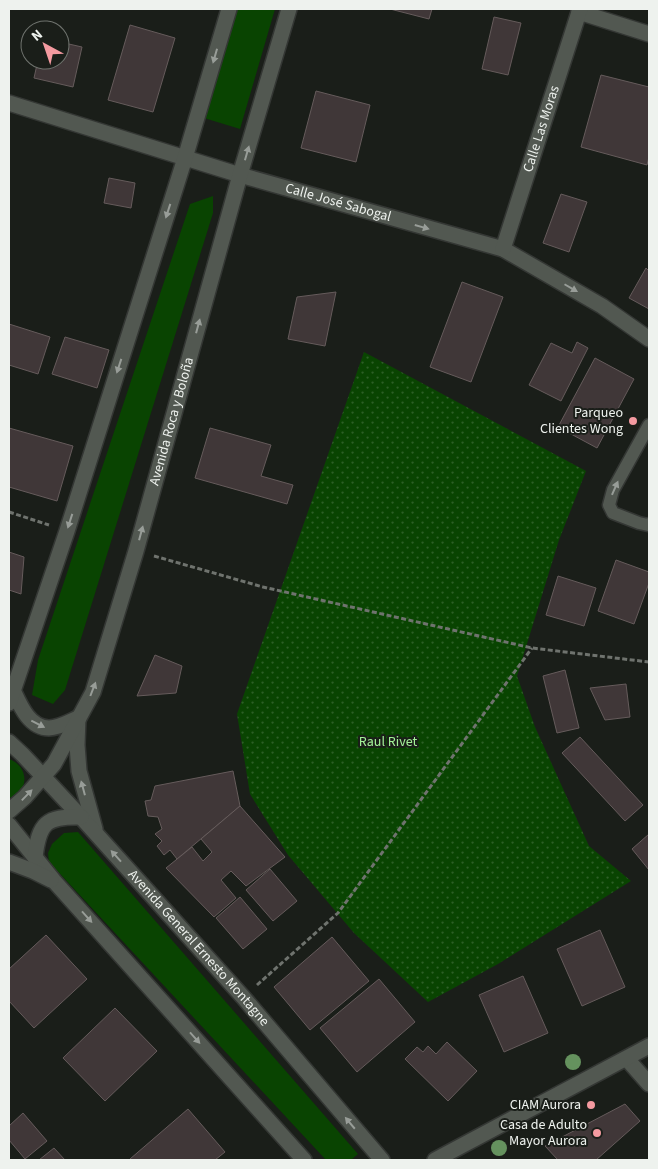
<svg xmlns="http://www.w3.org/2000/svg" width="658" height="1169" viewBox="0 0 658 1169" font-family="'Source Sans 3',sans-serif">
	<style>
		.grass { fill: #094401 }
		.park { fill: url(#park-dots) }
		.building { fill: #403738; stroke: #655b5b }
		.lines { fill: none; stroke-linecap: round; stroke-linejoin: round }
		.service-casing { stroke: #343734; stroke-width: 15 }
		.minor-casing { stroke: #343734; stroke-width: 18 }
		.secondary-casing { stroke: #343734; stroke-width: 18 }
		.path { stroke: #6f736e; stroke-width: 3; stroke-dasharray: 5 2.5; stroke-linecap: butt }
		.service { stroke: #525851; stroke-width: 12 }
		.minor { stroke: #525851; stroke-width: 15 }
		.secondary { stroke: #525851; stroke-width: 15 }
		.tree { fill: #65925e }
		.oneway { fill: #989d98 }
		.poi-dot { fill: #f49aa0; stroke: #1a1e19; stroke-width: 2 }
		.labels { text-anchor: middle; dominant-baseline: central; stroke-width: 4; stroke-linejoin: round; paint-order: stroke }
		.street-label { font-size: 14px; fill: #eef2ee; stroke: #1a1e19 }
		.poi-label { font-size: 14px; fill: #eef2ee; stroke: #1a1e19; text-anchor: end }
		.park-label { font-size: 14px; fill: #a2f197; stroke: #1a1e19 }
	</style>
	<defs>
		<pattern id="park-dots" width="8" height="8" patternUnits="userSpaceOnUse" patternTransform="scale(1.25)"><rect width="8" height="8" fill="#094401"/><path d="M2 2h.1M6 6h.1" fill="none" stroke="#2d5f26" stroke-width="1.8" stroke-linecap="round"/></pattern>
	</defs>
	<rect width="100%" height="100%" fill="#1a1e19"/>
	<g class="grass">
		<path d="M237,9H275L240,129L204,118Z"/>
		<path d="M213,196V213L65,690L53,704L32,695L38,660L190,204Z"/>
		<path d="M9,759C29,766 30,792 9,798Z"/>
		<path d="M78,832L358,1154L351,1160H326L49,862L48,853L52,844L64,833Z"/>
	</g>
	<path class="park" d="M364,352L586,471L559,540L517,676L535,727L589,846L631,881L498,964L428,1002L354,933L288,855L250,794L237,714Z"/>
	<g class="building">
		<path d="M390,9H432L429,19Z"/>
		<path d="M494,17L521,23L508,75L482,69Z"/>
		<path d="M130,25L175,38L153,112L108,100Z"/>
		<path d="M60,42L82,47L73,87L34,78L38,60H60Z"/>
		<path d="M601,75L649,87V157L647,165L581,147Z"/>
		<path d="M316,91L370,105L356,162L301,148Z"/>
		<path d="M109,178L135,183L131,208L104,203Z"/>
		<path d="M561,194L587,202L569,252L543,243Z"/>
		<path d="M646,268L649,271V309L629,298Z"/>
		<path d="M462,282L503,297L471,382L430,367Z"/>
		<path d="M336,292L325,346L288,339L297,297Z"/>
		<path d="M9,324L50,337L38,374L9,365Z"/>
		<path d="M65,337L109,350L97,388L52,374Z"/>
		<path d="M577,342L588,348L561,401L529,385L551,343L572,353Z"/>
		<path d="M595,358L634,379L597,448L558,427Z"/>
		<path d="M9,428L73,446L57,501L9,487Z"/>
		<path d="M210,428L271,445L261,476L293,485L287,504L195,478Z"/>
		<path d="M9,552L24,557L21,594L9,590Z"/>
		<path d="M616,560L649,572V583L634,624L598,611Z"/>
		<path d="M558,576L596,588L584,626L546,615Z"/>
		<path d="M155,655L182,666L176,693L137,696Z"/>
		<path d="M565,670L579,728L557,733L543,676Z"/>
		<path d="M626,684L630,717L605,720L590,688Z"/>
		<path d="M580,737L643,805L625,821L562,753Z"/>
		<path d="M233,771L240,806L177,859L170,850L164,855L157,846L162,841L155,834L162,829L158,817L148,816L145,801L151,800L155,786Z"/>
		<path d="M240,806L285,857L246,886L231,871L221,880L236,898L214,917L166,868L192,847L203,861L212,852L201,839Z"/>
		<path d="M649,834V870L632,849Z"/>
		<path d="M270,869L297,901L273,921L246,890Z"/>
		<path d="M240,897L267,929L243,949L216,918Z"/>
		<path d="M600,930L625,987L582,1006L557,949Z"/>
		<path d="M46,935L87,979L34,1028L9,1001V969Z"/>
		<path d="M332,937L369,981L310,1030L274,987Z"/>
		<path d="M523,976L548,1033L504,1052L479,995Z"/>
		<path d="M379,979L415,1022L357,1072L320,1028Z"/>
		<path d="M115,1008L157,1051L105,1101L63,1058Z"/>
		<path d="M447,1042L477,1071L448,1101L405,1059L417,1047L423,1052L428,1046L436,1054Z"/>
		<path d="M625,1104L640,1121L596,1160H558L545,1146Z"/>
		<path d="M188,1109L225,1152L215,1160H131L130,1159Z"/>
		<path d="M23,1113L47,1141L25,1159L9,1140V1126Z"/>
		<path d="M54,1148L65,1160H39Z"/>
	</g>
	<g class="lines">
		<defs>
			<path id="service" d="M649,425L613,490L609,505L613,513L639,523L648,525L649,524"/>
			<g id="minor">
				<path d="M579,12L649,34"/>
				<path id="s1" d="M9,103L240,175L503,249L602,306L649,339"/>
				<path id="s2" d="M503,249L580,9"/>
				<path d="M627,1059L649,1084"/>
				<path d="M435,1160L649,1046"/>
			</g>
			<g id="secondary">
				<path d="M13,690C20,705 29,728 49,728C59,728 69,722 78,718L77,745L79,771L95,829"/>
				<path d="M9,703L67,531L185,158L229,9"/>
				<path id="s3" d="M9,742L23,755L81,817L243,997L382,1160"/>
				<path id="s4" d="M9,811L25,797L54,764L93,692L136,551L240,175L289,9"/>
				<path d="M9,825L54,881L304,1160"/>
				<path d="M35,857C39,823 46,816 81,817"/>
				<path d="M9,862L33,871L51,880"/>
			</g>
		</defs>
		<use href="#service" class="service-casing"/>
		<use href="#minor" class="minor-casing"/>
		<use href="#secondary" class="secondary-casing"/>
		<g class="path">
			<path d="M9,512L49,525"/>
			<path d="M154,556L263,587L532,648L649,662"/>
			<path d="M257,985L338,913L532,648"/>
		</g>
		<use href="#service" class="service"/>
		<use href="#minor" class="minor"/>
		<use href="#secondary" class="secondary"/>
	</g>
	<g class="tree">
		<circle cx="573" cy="1062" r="8"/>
		<circle cx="499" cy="1148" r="8"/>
	</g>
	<defs><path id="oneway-solid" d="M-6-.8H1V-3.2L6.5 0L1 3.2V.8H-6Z" transform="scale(1.25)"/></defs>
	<g class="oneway">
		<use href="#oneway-solid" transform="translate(215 56) rotate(106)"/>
		<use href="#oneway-solid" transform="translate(247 153) rotate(-74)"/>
		<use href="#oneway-solid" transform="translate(168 211) rotate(108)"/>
		<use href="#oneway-solid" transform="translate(422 227) rotate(16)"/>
		<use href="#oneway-solid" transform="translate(571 288) rotate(30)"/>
		<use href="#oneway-solid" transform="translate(198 326) rotate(-75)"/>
		<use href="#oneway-solid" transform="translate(119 366) rotate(108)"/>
		<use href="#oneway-solid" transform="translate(615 488) rotate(-66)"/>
		<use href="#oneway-solid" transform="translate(70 521) rotate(108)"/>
		<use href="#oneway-solid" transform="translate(141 533) rotate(-75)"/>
		<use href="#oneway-solid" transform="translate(93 689) rotate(-69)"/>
		<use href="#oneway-solid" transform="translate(38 724) rotate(27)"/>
		<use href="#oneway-solid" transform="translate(83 788) rotate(-105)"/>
		<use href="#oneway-solid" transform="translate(27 795) rotate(-46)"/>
		<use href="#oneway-solid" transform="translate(116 856) rotate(-132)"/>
		<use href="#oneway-solid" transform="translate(87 917) rotate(48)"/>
		<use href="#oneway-solid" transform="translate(195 1038) rotate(48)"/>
		<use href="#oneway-solid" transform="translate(350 1123) rotate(-130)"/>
	</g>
	<g class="poi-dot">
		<circle cx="633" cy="421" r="5"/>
		<circle cx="591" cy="1105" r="5"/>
		<circle cx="597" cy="1133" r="5"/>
	</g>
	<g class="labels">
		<g class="street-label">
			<text stroke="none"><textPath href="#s2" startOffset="126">Calle Las Moras</textPath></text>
			<text stroke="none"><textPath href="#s1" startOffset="344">Calle José Sabogal</textPath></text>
			<text stroke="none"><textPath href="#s4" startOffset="429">Avenida Roca y Boloña</textPath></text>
			<text stroke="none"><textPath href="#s3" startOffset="280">Avenida General Ernesto Montagne</textPath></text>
		</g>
		<g class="poi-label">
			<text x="623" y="413">Parqueo<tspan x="623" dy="16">Clientes Wong</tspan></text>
			<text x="581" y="1105">CIAM Aurora</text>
			<text x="587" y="1125">Casa de Adulto<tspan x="587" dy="16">Mayor Aurora</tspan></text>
		</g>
		<g class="park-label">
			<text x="388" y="742">Raul Rivet</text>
		</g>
	</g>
	<rect width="658" height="1169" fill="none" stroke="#eef2ee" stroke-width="20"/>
	<g transform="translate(45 45) rotate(320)"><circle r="24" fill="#1a1e19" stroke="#6f736e"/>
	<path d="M0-4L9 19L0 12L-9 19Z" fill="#f49aa0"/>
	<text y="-8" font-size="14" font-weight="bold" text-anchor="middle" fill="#eef2ee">N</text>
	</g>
</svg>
